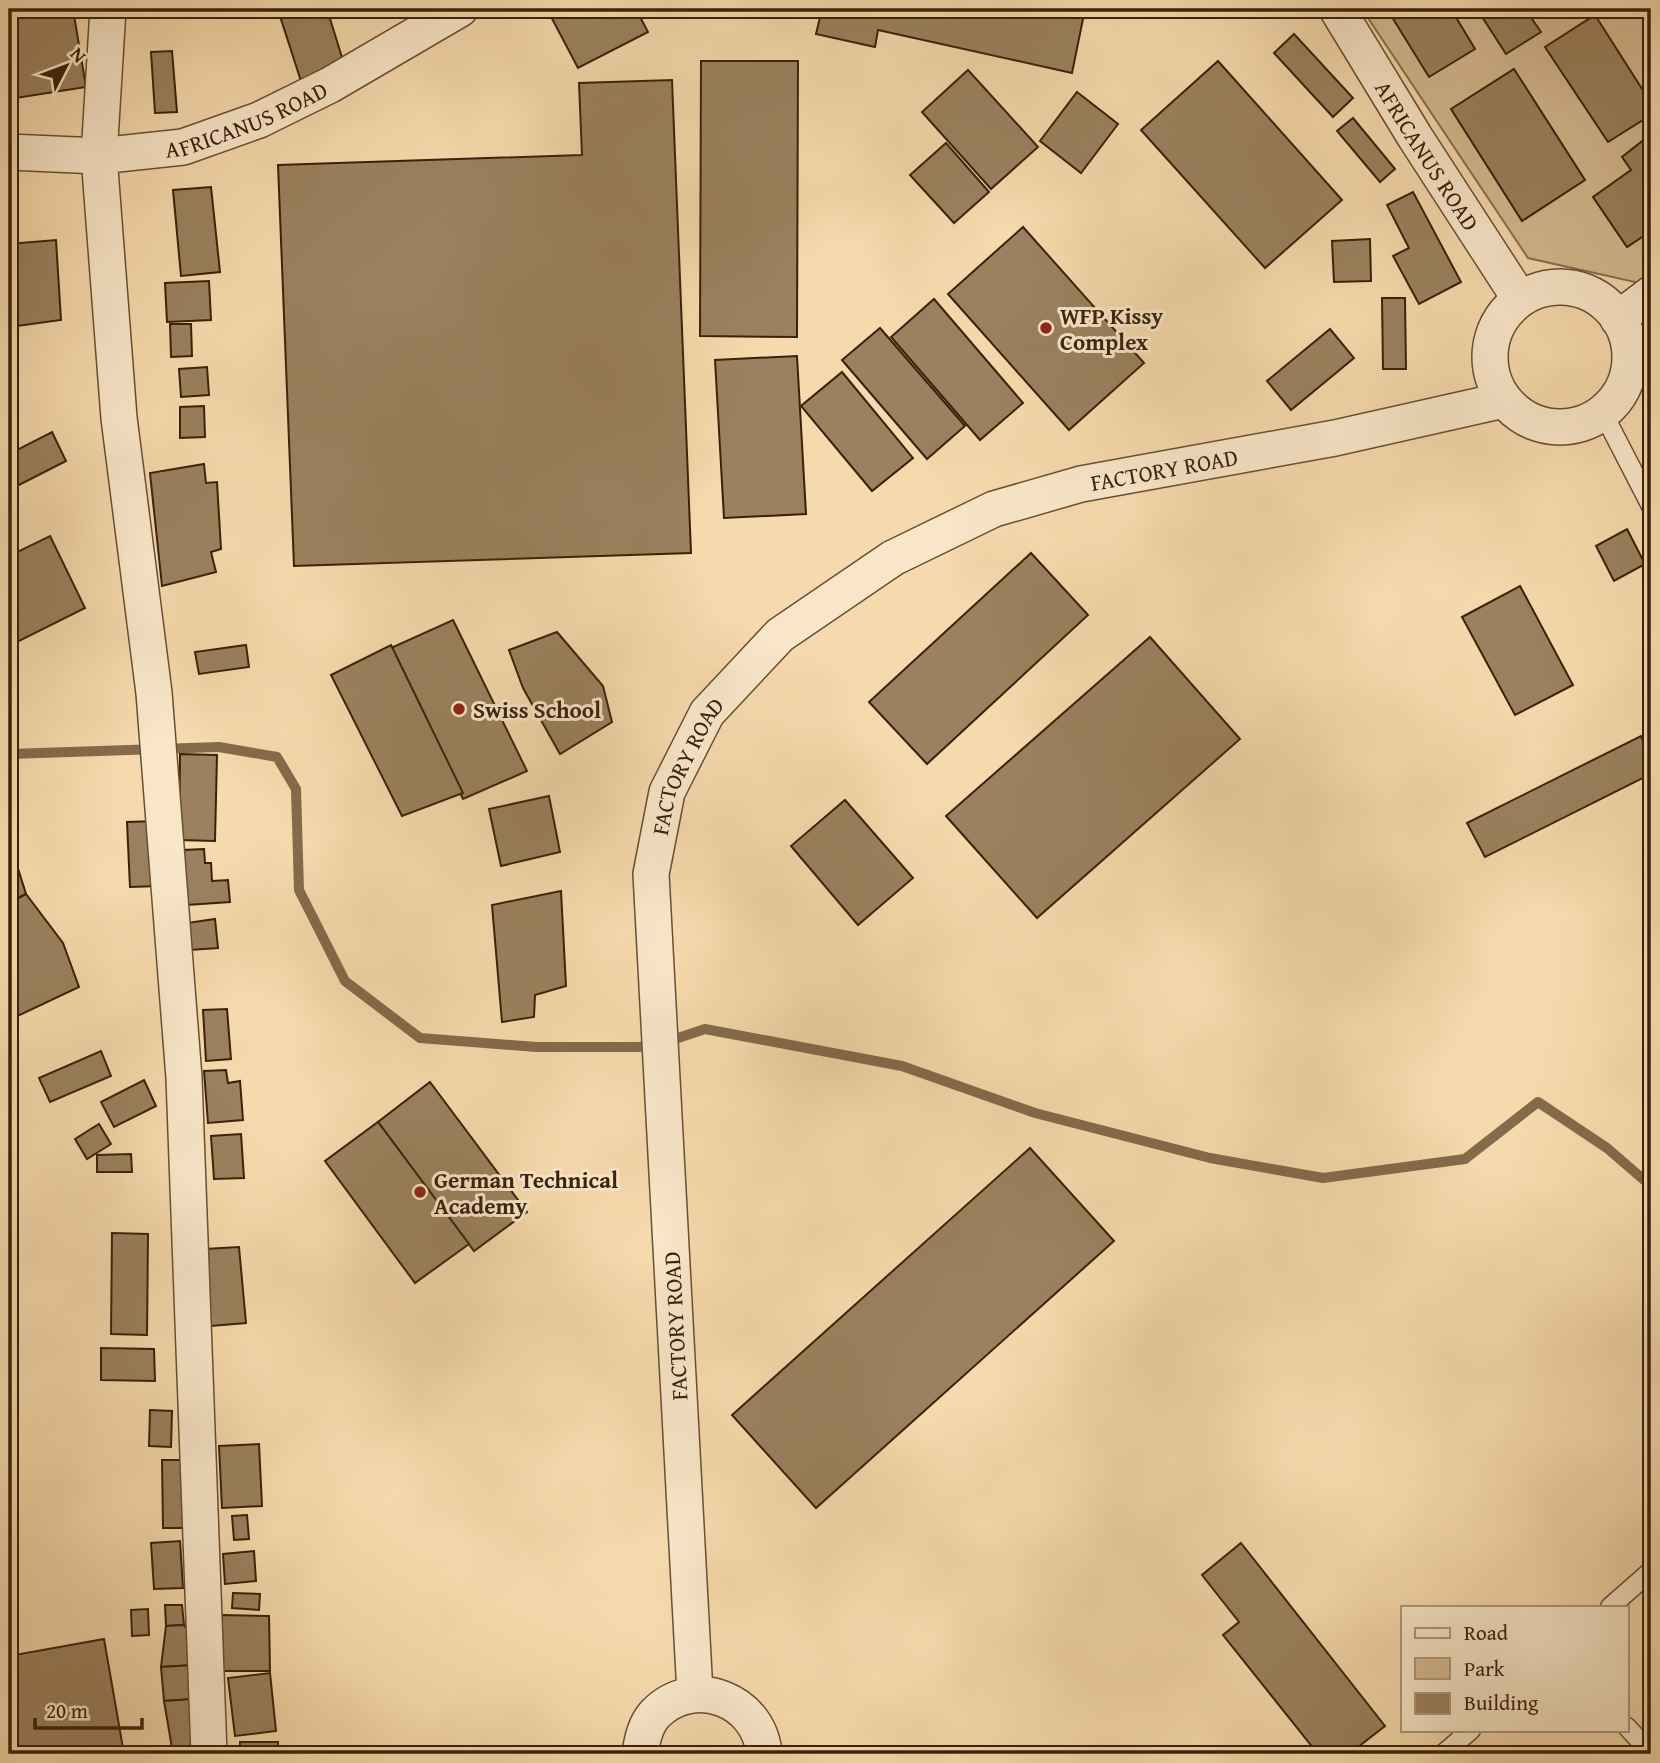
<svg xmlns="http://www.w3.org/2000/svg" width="1660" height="1763" viewBox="0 0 1660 1763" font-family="'Gentium Book Plus',serif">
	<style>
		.green { fill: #d6ba91; stroke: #886e4e; stroke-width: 2 }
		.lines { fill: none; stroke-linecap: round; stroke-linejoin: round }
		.stream { stroke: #846b4b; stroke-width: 10 }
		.building { fill: #9b815f; stroke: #39220b; stroke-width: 2 }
		.lane-casing { stroke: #685033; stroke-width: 21 }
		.street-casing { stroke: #685033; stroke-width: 38 }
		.lane { stroke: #f9e6c9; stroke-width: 18 }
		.street { stroke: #f9e6c9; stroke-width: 35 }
		.poi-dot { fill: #8f2418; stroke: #f9e6c9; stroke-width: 2.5 }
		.labels { text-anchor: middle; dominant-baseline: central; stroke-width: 6; stroke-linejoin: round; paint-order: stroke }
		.street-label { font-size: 23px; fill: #39220b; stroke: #f9e6c9 }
		.poi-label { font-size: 23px; font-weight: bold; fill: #39220b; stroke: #f9e6c9; text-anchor: start }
	</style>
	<rect width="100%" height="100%" fill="#f6d9ac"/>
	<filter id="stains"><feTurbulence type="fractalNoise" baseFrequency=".00286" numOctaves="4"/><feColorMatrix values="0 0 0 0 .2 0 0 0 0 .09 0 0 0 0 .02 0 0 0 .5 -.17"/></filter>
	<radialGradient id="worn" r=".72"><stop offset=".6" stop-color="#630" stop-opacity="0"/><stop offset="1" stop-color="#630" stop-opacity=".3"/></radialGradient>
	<path class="green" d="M1362,9H1651V272L1639,283L1528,258Z"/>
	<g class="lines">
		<path class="stream" d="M9,754L219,747L277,757L296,789L299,890L345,981L420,1038L536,1047H639L660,1044L705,1029L902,1066L1035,1113L1210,1158L1323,1178L1465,1159L1538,1102L1607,1148L1651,1186"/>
	</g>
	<g class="building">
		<path d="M9,9H73L86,87L9,99Z"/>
		<path d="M284,9H327L345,67L301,81L278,10Z"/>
		<path d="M557,9H636L648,32L578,68L549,13Z"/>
		<path d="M822,9H1085L1072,73L878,30L875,47L816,34Z"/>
		<path d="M1233,9H1255L1251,17Z"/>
		<path d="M1387,9H1451L1475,49L1429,77Z"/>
		<path d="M1477,9H1525L1541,32L1506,54Z"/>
		<path d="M1595,15L1651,103V115L1608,142L1545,47Z"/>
		<path d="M1294,34L1353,98L1333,117L1274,53Z"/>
		<path d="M172,51L177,112L155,113L151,52Z"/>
		<path d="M701,61H798L797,337L700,336Z"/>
		<path d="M1218,61L1342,200L1265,268L1141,130Z"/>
		<path d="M1514,69L1585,180L1522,221L1451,109Z"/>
		<path d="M968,70L1038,147L991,189L922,112Z"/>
		<path d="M672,80L691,553L294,566L278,165L582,155L579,83Z"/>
		<path d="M1077,92L1118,124L1081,173L1040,141Z"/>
		<path d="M1353,118L1395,169L1380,182L1337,131Z"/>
		<path d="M1651,134V231L1627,247L1593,197L1631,170L1622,157Z"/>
		<path d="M946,143L989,192L954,223L910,175Z"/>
		<path d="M211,187L220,272L181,276L173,190Z"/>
		<path d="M1413,192L1461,282L1419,304L1393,256L1409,248L1387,205Z"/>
		<path d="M1023,227L1144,363L1069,430L948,294Z"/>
		<path d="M1370,239L1371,281L1334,282L1332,241Z"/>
		<path d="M56,240L61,320L9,327V244Z"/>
		<path d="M209,281L211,320L167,322L165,283Z"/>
		<path d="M1382,298H1405L1406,369H1383Z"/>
		<path d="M934,299L1023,403L980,440L891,337Z"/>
		<path d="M170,324H191L192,356L171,357Z"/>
		<path d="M880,328L965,426L927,459L842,360Z"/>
		<path d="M1330,329L1354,358L1291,410L1267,381Z"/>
		<path d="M797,356L806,514L724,518L715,360Z"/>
		<path d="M207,367L209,395L181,397L179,369Z"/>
		<path d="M842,372L913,458L872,491L801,406Z"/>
		<path d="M204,406L205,437L180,438V407Z"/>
		<path d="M52,432L66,461L9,490V454Z"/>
		<path d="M204,464L206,483L217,482L221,549L211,552L216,572L162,586L150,473Z"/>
		<path d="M1627,529L1645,564L1614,581L1596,546Z"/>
		<path d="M50,536L85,608L15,643L9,631V556Z"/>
		<path d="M1031,553L1088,615L927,764L869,702Z"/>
		<path d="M1520,586L1573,685L1515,715L1462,617Z"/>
		<path d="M453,620L527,771L463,799L391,648Z"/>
		<path d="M557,632L603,686L612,722L560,754L523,688L509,650Z"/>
		<path d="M1150,637L1240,739L1037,918L946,816Z"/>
		<path d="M246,645L249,667L199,674L195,652Z"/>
		<path d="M391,645L463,793L402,816L331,675Z"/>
		<path d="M1641,736L1651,757V774L1485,857L1467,823Z"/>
		<path d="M180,754L217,755L215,841L179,840Z"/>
		<path d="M549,796L560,852L501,866L489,809Z"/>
		<path d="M845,800L913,878L858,925L791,846Z"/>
		<path d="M156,821L159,886L130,887L127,822Z"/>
		<path d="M9,840L26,894L9,902Z"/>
		<path d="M204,849L205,863H211L212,881L228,880L230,902L187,905L183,850Z"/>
		<path d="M561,891L566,986L535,995L534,1017L502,1022L492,905Z"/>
		<path d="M26,894L63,943L79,987L9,1020V903Z"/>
		<path d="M215,919L218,948L190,950L187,923Z"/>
		<path d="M227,1009L231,1059L206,1061L203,1010Z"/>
		<path d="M101,1051L111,1076L50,1102L39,1078Z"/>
		<path d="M226,1070L228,1083L240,1081L243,1120L208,1123L204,1071Z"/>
		<path d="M144,1080L156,1106L114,1127L101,1102Z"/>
		<path d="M430,1082L527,1212L474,1251L378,1122Z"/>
		<path d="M378,1122L469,1244L415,1283L325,1161Z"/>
		<path d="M99,1124L111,1144L87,1159L75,1139Z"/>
		<path d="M241,1134L244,1178L214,1179L211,1136Z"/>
		<path d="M1030,1148L1114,1241L816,1508L732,1415Z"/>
		<path d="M131,1154L132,1172H97V1155Z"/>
		<path d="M112,1233L148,1234L147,1335L111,1334Z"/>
		<path d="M239,1247L246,1323L211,1326L205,1249Z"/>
		<path d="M101,1348L154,1349L155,1381L101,1380Z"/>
		<path d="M150,1410L172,1411L171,1447L149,1446Z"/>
		<path d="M259,1444L262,1506L222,1508L219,1446Z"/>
		<path d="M162,1460H192V1528H163Z"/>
		<path d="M247,1515L249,1539L234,1540L232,1516Z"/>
		<path d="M180,1541L183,1588L154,1589L151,1543Z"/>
		<path d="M1241,1543L1385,1726L1349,1754H1318L1223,1635L1239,1622L1202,1575Z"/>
		<path d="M254,1551L256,1581L225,1584L223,1554Z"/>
		<path d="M233,1593L260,1594L259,1610L232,1608Z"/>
		<path d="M165,1605H182L184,1625L166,1626Z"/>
		<path d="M148,1609L149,1635L132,1636L131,1610Z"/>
		<path d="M222,1615L269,1616L270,1671H222Z"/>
		<path d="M184,1625L193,1635L194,1665L161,1667L166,1626Z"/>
		<path d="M104,1639L124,1754H13L9,1732V1656Z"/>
		<path d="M194,1665L197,1699L164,1701L161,1667Z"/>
		<path d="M270,1673L276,1731L235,1736L228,1678Z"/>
		<path d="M192,1699L196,1754H173L164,1701Z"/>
		<rect x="240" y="1742" width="38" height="12"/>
		<path d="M476,1747L477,1754H415Z"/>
	</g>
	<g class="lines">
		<defs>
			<g id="lane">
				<path d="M1603,413L1651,506"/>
				<path d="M1610,1607L1651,1571"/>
				<path d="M1627,1727L1651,1753"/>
				<path d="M1443,1754L1471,1730"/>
			</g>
			<g id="street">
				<path d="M108,9L99,156L119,418L154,693L184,1078L209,1754"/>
				<path id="s1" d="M1337,9L1415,137L1520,299"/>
				<path id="s2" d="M9,152L99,156L183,147L259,120L330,85L460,9"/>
				<circle cx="1560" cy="357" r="70"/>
				<path d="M1618,319L1651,294"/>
				<path id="s3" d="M695,1694L651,874L667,792L707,713L780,635L893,558L994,509L1081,484L1335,438L1504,400"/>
				<path d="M640,1754C642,1740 645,1725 655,1714C694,1674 760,1700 764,1754"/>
			</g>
		</defs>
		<use href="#lane" class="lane-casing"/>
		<use href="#street" class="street-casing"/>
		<use href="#lane" class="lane"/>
		<use href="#street" class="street"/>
	</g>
	<g class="poi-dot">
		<circle cx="1046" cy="328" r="7"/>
		<circle cx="459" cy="709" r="7"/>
		<circle cx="420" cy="1192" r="7"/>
	</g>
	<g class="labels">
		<g class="street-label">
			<text stroke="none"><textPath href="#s2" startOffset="243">AFRICANUS ROAD</textPath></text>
			<text stroke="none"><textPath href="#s1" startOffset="172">AFRICANUS ROAD</textPath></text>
			<text stroke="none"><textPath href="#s3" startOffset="1524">FACTORY ROAD</textPath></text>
			<text stroke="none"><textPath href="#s3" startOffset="936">FACTORY ROAD</textPath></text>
			<text transform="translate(675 1326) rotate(-93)">FACTORY ROAD</text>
		</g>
		<g class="poi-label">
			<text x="1060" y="315">WFP Kissy<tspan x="1060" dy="26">Complex</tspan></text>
			<text x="473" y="709">Swiss School</text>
			<text x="434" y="1179">German Technical<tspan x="434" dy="26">Academy</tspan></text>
		</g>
	</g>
	<rect width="1660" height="1763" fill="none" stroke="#f6d9ac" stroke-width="35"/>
	<rect x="10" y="10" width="1639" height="1742" fill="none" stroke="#39220b" stroke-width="3.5"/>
	<rect x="18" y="18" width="1625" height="1728" fill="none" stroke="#39220b" stroke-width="2"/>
	<rect x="1401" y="1606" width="228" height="126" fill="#f9e6c9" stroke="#ac987d" stroke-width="2"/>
	<rect x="1415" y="1628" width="35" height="10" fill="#f9e6c9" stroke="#ac987d" stroke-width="2"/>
	<text x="1464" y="1640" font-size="21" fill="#39220b">Road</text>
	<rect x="1415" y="1658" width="35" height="21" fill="#d6ba91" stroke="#ac987d" stroke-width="2"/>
	<text x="1464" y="1676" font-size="21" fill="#39220b">Park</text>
	<rect x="1415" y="1693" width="35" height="21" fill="#9b815f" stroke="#ac987d" stroke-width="2"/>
	<text x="1464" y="1710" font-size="21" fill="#39220b">Building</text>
	<g transform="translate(66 66) rotate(48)" stroke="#f9e6c9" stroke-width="5" paint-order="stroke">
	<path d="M0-5L12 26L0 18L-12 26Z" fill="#39220b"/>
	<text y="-10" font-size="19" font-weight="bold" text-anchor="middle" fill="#39220b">N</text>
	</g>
	<path d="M35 1718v10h107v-10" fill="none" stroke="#39220b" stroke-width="3.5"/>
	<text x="46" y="1718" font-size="21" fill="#39220b" stroke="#f9e6c9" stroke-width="5" paint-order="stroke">20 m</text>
	<rect width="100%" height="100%" filter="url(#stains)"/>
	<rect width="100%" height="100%" fill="url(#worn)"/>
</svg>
